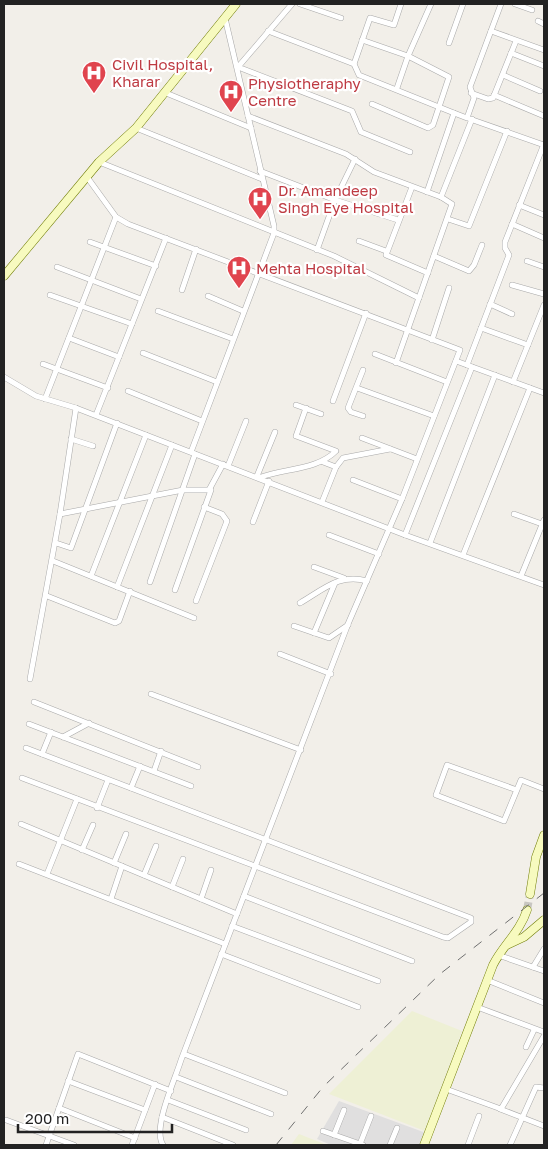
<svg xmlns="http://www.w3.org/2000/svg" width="548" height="1149" viewBox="0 0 548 1149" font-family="'Golos Text',sans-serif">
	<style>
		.residential { fill: #e0dfdf }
		.farmland { fill: #eef0d5 }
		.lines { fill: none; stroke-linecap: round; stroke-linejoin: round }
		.secondary-tunnel { stroke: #c8c6c1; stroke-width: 8; stroke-dasharray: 8 4; stroke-linecap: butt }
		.street-casing { stroke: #a9a9a9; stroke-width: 6 }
		.secondary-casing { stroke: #707d05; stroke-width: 9 }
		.street { stroke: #fff; stroke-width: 5 }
		.secondary { stroke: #f7fabf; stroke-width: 8 }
		.rail { stroke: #707070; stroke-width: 1; stroke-dasharray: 10 10; stroke-linecap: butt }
		.labels { text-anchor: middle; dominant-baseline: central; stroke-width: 4.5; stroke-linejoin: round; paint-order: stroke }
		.health-label { font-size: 15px; fill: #be3a42; stroke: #fff; text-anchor: start }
	</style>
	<rect width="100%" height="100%" fill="#f2efe9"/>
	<path class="residential" d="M339,1101L426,1133L421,1145H331L317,1139Z"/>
	<g class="farmland">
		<path d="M412,1011L462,1031L425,1131L329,1094Z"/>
		<path d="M299,1134L327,1145H291Z"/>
	</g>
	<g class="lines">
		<path class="secondary-tunnel" d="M527,910L530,894"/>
		<defs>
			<g id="street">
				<path d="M292,4L238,67L352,111L361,132L410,152"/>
				<path d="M300,4L341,18"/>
				<path d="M515,4L532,10"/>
				<path d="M538,21L544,24"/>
				<path d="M268,31L354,64L370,18L394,25L401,4"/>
				<path d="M491,31L544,50"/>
				<path d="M362,40L408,56L449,77L433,125L428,128L372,104"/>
				<path d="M449,43L463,4"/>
				<path d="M511,53L544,66"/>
				<path d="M354,64L359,75L454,113"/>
				<path d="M503,75L540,91"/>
				<path d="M397,88L408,56L431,4"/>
				<path d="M166,93L251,128"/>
				<path d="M471,93L488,99L493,98L516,41"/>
				<path d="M494,95L544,116"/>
				<path d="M248,116L346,154L374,172L441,197L452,204L396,363"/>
				<path d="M470,119L544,145"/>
				<path d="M136,128L262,179"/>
				<path d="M99,162L334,256L419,298"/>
				<path d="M260,171L335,200L398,220"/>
				<path d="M87,177L116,217L128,224L460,350L402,499L348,624L181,1060C175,1080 152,1128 163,1145"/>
				<path d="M412,187L386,255L428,273"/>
				<path d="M427,192L454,113L467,118L474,98L470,87L501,4"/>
				<path d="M441,197L472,119"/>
				<path d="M519,205L544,215"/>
				<path d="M448,219L469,226L507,131"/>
				<path d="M512,224L544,238"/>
				<path d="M359,241L386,251"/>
				<path d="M90,242L156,266"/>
				<path d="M317,250L335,200L355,159"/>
				<path d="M434,256L469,271L474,265L482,245"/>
				<path d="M527,261L544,267"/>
				<path d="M57,267L141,299"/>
				<path d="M512,285L544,294"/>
				<path d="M182,290L196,249"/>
				<path d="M50,295L132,324"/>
				<path d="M208,296L243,311"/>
				<path d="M490,304L512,314"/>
				<path d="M158,311L233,339"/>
				<path d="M481,328L528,345"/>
				<path d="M69,338L119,357"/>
				<path d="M432,340L449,288"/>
				<path d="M143,353L217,382"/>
				<path d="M375,354L447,382"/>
				<path d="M456,361L544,393"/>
				<path d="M43,364L108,388"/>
				<path d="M467,365L509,255L505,248V242L544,144"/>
				<path d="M363,370L348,408L351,412L363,416"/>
				<path d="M4,377L36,396L76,408L405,535L544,585"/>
				<path d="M513,382L544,305"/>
				<path d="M357,388L434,416"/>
				<path d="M128,391L202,421"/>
				<path d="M45,399L116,217"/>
				<path d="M333,401L366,313"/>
				<path d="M296,405L321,414"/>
				<path d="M76,408L60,514L183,490H209L223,464"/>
				<path d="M96,415L166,238"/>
				<path d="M362,438L417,459"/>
				<path d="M71,439L93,446"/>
				<path d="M191,452L274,233V226L225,18"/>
				<path d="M228,466L246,421"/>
				<path d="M336,467L343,458L390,449"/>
				<path d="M257,476L275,432"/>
				<path d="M261,477C286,468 317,470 336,451L296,436L306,408"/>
				<path d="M353,480L402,499"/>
				<path d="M322,502L336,467L323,462"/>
				<path d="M514,514L542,524"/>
				<path d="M253,522L269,481"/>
				<path d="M329,535L379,554"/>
				<path d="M405,535L472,367"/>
				<path d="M56,543L71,548L117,423"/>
				<path d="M430,543L495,375"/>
				<path d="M463,555L530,388"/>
				<path d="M53,561L194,618"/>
				<path d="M314,567L344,578"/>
				<path d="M91,576L146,435"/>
				<path d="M521,576L544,520"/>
				<path d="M150,582L195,454"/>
				<path d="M117,587L172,445"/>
				<path d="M175,590L211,490"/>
				<path d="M47,596L115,623L119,621L130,591"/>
				<path d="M196,601L227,521L222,514L204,507"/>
				<path d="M300,603C324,589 340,573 367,581"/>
				<path d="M294,626L329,638L348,625"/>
				<path d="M314,633L335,583"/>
				<path d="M280,654L331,674"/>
				<path d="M30,679L60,514"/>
				<path d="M151,694L301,750"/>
				<path d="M34,702L198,767"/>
				<path d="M29,724L191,786"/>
				<path d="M63,737L89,723"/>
				<path d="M42,754L51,732"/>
				<path d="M154,771L161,751"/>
				<path d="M22,778L443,937L448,938L471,922V918L26,748"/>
				<path d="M131,788L140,766"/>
				<path d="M517,790L447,765L436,795L504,821L521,780L544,789"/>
				<path d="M97,808L108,780"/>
				<path d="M21,824L237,914"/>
				<path d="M82,850L93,825"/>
				<path d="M114,863L126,834"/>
				<path d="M19,864L225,944"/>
				<path d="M47,874L77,799"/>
				<path d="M144,875L156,846"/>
				<path d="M172,887L183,859"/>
				<path d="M244,896L412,961"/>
				<path d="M111,899L122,866"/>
				<path d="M201,899L211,870"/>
				<path d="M232,926L378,981"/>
				<path d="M221,954L358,1007"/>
				<path d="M498,955L544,971"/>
				<path d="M533,967L544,949"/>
				<path d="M487,980L544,1003"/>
				<path d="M477,1007L544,1032"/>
				<path d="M526,1047L534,1030"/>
				<path d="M184,1054L285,1093"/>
				<path d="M176,1077L271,1114"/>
				<path d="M68,1081L145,1110"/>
				<path d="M446,1089L501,1109L544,1036"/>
				<path d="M168,1100L246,1130"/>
				<path d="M59,1108L135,1138"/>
				<path d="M500,1109L544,1126"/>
				<path d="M162,1117L233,1145"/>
				<path d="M6,1120L74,1145"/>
				<path d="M323,1131L363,1145"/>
				<path d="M334,1135L344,1110"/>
				<path d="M360,1144L371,1116"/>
				<path d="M46,1145L78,1054L171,1091"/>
				<path d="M132,1145L155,1084"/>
				<path d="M390,1145L397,1128"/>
				<path d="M468,1145L479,1116"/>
				<path d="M510,1145L536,1087L544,1088"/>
			</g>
			<g id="secondary">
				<path d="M4,276L99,162L136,128L236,4"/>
				<path d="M530,894L536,857L544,835"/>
				<path d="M507,945L524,937L544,920"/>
				<path d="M424,1145L493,965C503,945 520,932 527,910"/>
			</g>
		</defs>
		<use href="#street" class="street-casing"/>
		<use href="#secondary" class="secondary-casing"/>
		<use href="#street" class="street"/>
		<use href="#secondary" class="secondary"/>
		<path class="rail" d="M276,1145L323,1087L440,974L544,893"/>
	</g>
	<defs>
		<symbol id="hospital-pin" viewBox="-11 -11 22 30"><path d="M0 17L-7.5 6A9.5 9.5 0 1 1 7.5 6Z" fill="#e0444e" stroke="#fff"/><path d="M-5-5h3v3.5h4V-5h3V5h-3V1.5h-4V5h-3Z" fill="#fff"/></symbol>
	</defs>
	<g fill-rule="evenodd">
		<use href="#hospital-pin" x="80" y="59" width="28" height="38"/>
		<use href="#hospital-pin" x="217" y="78" width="28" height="38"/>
		<use href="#hospital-pin" x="246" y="185" width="28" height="38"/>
		<use href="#hospital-pin" x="225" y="254" width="28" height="38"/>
	</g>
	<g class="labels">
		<g class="health-label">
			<text x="112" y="64">Civil Hospital,<tspan x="112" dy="17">Kharar</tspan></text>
			<text x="248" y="83">Physiotheraphy<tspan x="248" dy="17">Centre</tspan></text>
			<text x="278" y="190">Dr. Amandeep<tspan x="278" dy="17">Singh Eye Hospital</tspan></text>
			<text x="256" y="268">Mehta Hospital</text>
		</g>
	</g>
	<rect width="548" height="1149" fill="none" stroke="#222222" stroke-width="10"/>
	<path d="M18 1124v8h154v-8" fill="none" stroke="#222222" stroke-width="2.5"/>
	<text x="25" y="1124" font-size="15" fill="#222222" stroke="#ffffff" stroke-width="4" paint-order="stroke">200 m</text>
</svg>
